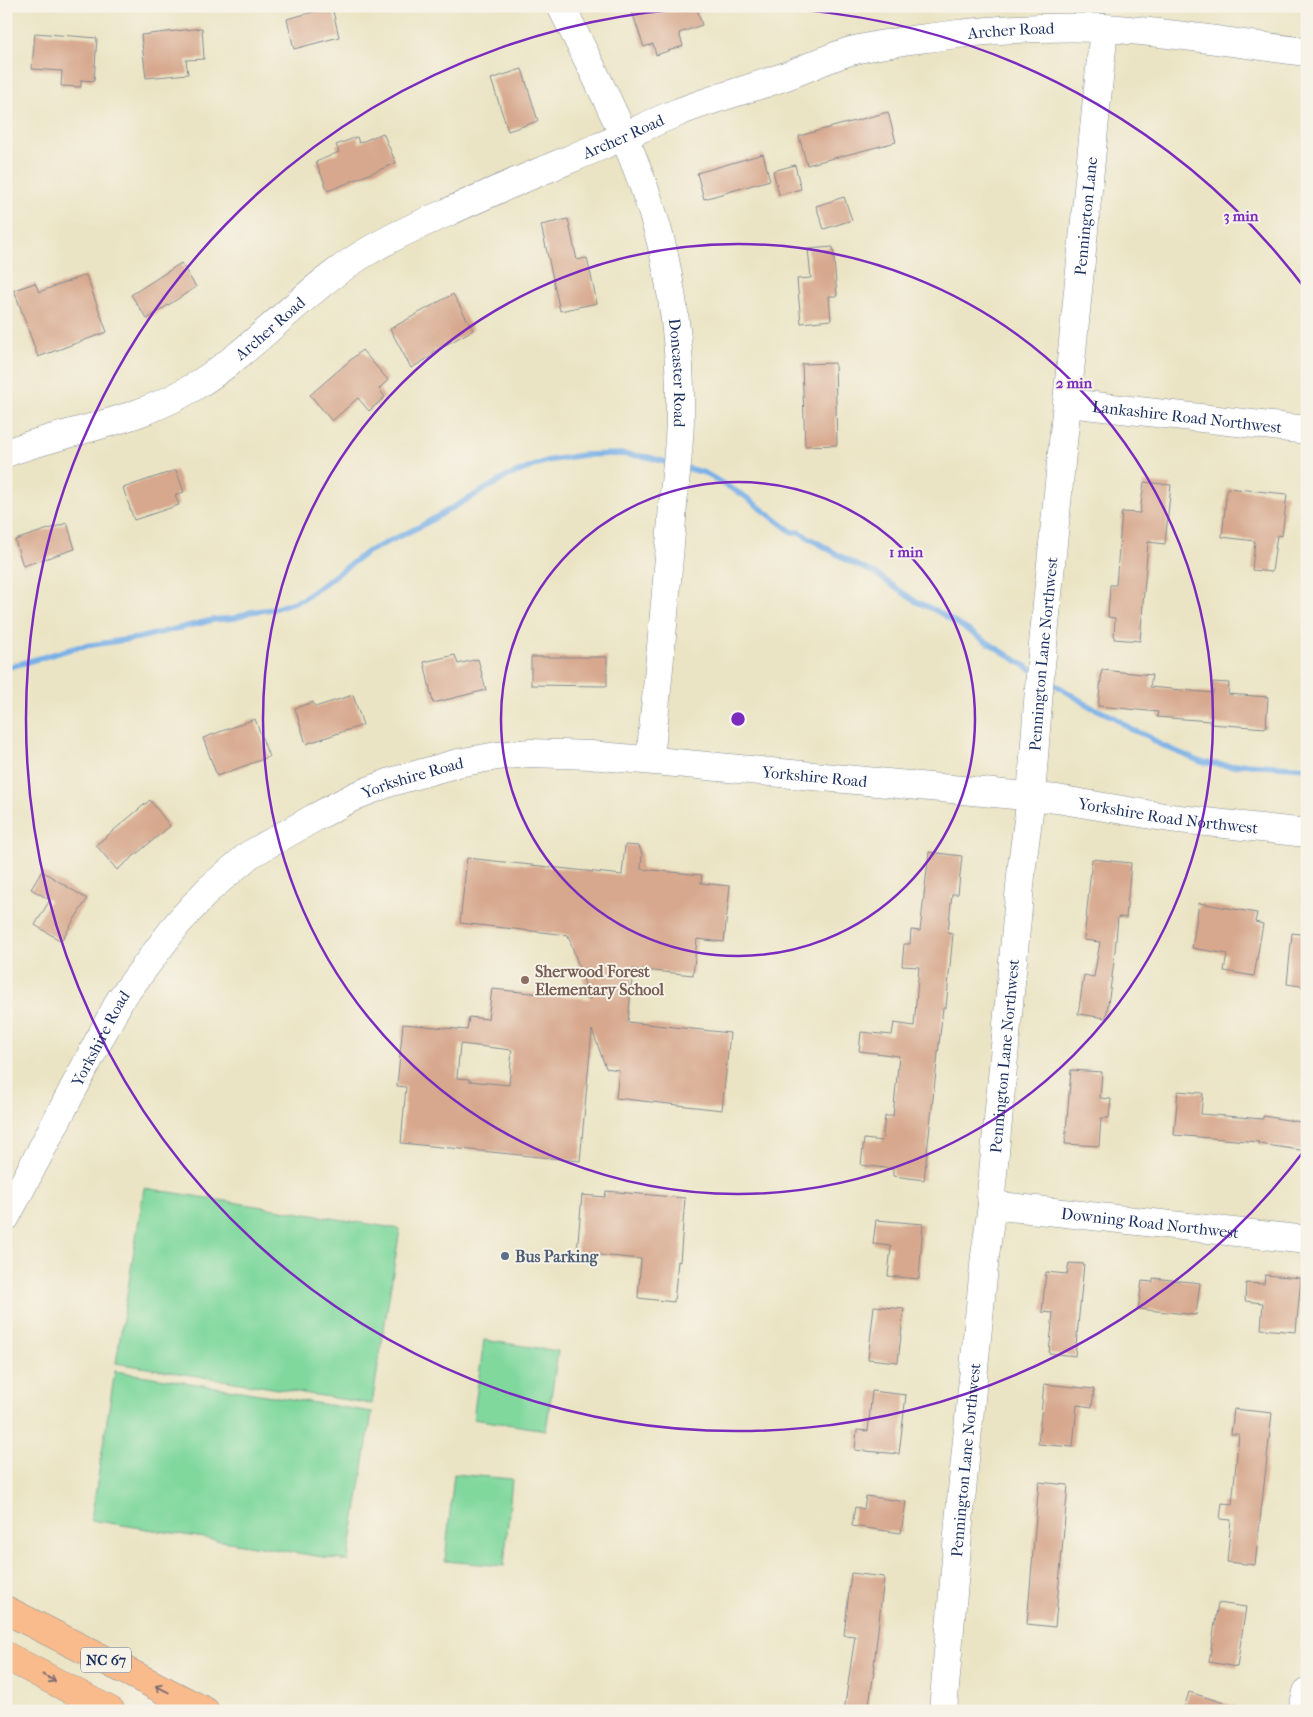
<svg xmlns="http://www.w3.org/2000/svg" width="1313" height="1717" viewBox="0 0 1313 1717" font-family="'IM FELL French Canon',serif">
	<style>
		.green { fill: #80d89d; stroke: #4e847e }
		.lines { fill: none; stroke-linecap: round; stroke-linejoin: round }
		.stream { stroke: #77afe7; stroke-width: 5.5 }
		.building { fill: #d7a88d; fill-rule: evenodd }
		.minor-casing { stroke: #838a91; stroke-width: 29 }
		.major-casing { stroke: #838a91; stroke-width: 29 }
		.minor { stroke: #fff; stroke-width: 28 }
		.major { stroke: #fabb8c; stroke-width: 28 }
		.oneway { stroke: #7f6e73 }
		.ring { fill: none; stroke: #7b2cbf; stroke-width: 2.5 }
		.education-dot { fill: #8d6e63; stroke: #f7f3e8; stroke-width: 2 }
		.service-dot { fill: #5c6f8a; stroke: #f7f3e8; stroke-width: 2 }
		.labels { text-anchor: middle; dominant-baseline: central; stroke-width: 4; stroke-linejoin: round; paint-order: stroke }
		.shield { fill: #f7f3e8; stroke: #5d6a87; stroke-width: 1 }
		.shield-label { font-size: 15px; font-weight: bold; fill: #1b2f5e }
		.street-label { font-size: 16px; fill: #1b2f5e; stroke: #f7f3e8 }
		.education-label { font-size: 16px; font-weight: bold; fill: #785e54; stroke: #f7f3e8; text-anchor: start }
		.service-label { font-size: 16px; font-weight: bold; fill: #4e5e75; stroke: #f7f3e8; text-anchor: start }
		.centre { fill: #7b2cbf; stroke: #f7f3e8; stroke-width: 2.5 }
		.ring-label { font-size: 15px; text-anchor: middle; font-weight: bold; fill: #7b2cbf; stroke: #f7f3e8; stroke-width: 4; stroke-linejoin: round; paint-order: stroke }
	</style>
	<rect width="100%" height="100%" fill="#f7f3e8"/>
	<filter id="ink" filterUnits="userSpaceOnUse"><feTurbulence type="fractalNoise" baseFrequency=".02" numOctaves="2"/><feDisplacementMap in="SourceGraphic" scale="10" xChannelSelector="R" yChannelSelector="G"/><feConvolveMatrix kernelMatrix="1 2 1 2 8 2 1 2 1" color-interpolation-filters="sRGB"/></filter>
	<filter id="wash" filterUnits="userSpaceOnUse"><feTurbulence type="fractalNoise" baseFrequency=".0096" numOctaves="4" result="noise"/><feDisplacementMap in="SourceGraphic" scale="20" xChannelSelector="R" yChannelSelector="G"/><feGaussianBlur stdDeviation="1.12" result="paint"/><feColorMatrix in="noise" values="0 0 0 0 0 0 0 0 0 0 0 0 0 0 0 0 0 1.4 0 .05"/><feComposite in="paint" operator="in"/></filter>
	<g filter="url(#wash)">
		<rect width="100%" height="100%" fill="#ebe4c4"/>
		<g class="green">
			<path d="M144,1188L400,1229L372,1404L116,1363Z"/>
			<path d="M484,1340L558,1351L546,1430L473,1419Z"/>
			<path d="M115,1371L372,1412L348,1561L91,1520Z"/>
			<path d="M454,1474L512,1479L504,1566L445,1561Z"/>
		</g>
		<g class="lines">
			<g class="stream">
				<path d="M683,467L705,473L746,497L792,532H799L854,564L876,574L915,601L937,611L1032,670"/>
				<path d="M6,668L78,647L138,638L213,620L235,618L250,612L273,609L303,599L367,552L421,526L508,476L546,461L583,455L620,454L648,457L669,463"/>
				<path d="M1048,680L1091,707L1114,717L1132,730L1148,736L1159,744L1201,762L1230,766L1245,764L1307,768"/>
			</g>
		</g>
		<g id="blocks">
			<g class="building">
				<path d="M630,6H696L702,25L679,33L683,46L656,55L653,44L644,47Z"/>
				<path d="M332,7L339,37L294,49L287,19Z"/>
				<path d="M202,28L204,59L186,60L188,74L146,78L141,35Z"/>
				<path d="M35,33L97,38L94,81L81,80V87L61,86L62,71L32,69Z"/>
				<path d="M522,69L538,121L508,131L491,79Z"/>
				<path d="M888,112L896,142L807,165L799,136Z"/>
				<path d="M383,133L396,163L328,191L316,162L339,152L336,145L357,137L359,143Z"/>
				<path d="M763,154L770,180L704,199L697,173Z"/>
				<path d="M795,165L801,189L779,195L773,171Z"/>
				<path d="M844,197L852,220L824,229L816,206Z"/>
				<path d="M568,219L577,260L587,258L597,303L560,311L541,225Z"/>
				<path d="M833,247L837,296H829L831,320L801,323L797,279L811,278L808,249Z"/>
				<path d="M181,263L196,287L147,319L131,295Z"/>
				<path d="M86,275L107,332L38,357L14,290L35,283L39,292Z"/>
				<path d="M453,294L473,330L433,352L434,355L411,368L390,329Z"/>
				<path d="M362,350L388,380L379,389L385,397L369,411L358,398L332,421L310,395Z"/>
				<path d="M835,363L837,445L805,446L802,364Z"/>
				<path d="M176,470L184,492L175,495L179,505L134,520L123,488Z"/>
				<path d="M1144,482L1171,485L1165,544L1148,542L1140,641L1114,639L1115,618L1108,617L1110,585H1116L1122,512L1140,513Z"/>
				<path d="M1227,488L1287,494L1282,536L1277,535L1272,572L1252,570L1255,541L1222,537Z"/>
				<path d="M67,523L75,549L23,566L15,540Z"/>
				<path d="M455,655L458,664L478,659L486,690L433,703L424,662Z"/>
				<path d="M531,657H607V686L531,685Z"/>
				<path d="M1102,670L1152,675L1150,687L1213,693V682L1229,683L1228,694L1268,697L1266,728L1210,724V721L1157,717L1158,712L1098,706Z"/>
				<path d="M353,695L363,725L306,744L295,708L313,702L315,707Z"/>
				<path d="M255,719L269,757L217,776L203,738Z"/>
				<path d="M150,800L170,826L117,870L96,845Z"/>
				<path d="M625,845L639,846L642,854L641,869L702,875L701,883L730,886L724,942L697,939L693,975L633,969L628,1022L730,1033L722,1110L616,1098L619,1070L606,1068L592,1030L580,1161L401,1143L406,1087L397,1086L403,1024L467,1030L469,1017L488,1019L492,989L590,999L568,935L460,923L467,858L622,875ZM460,1044L512,1050L509,1085L469,1081V1079L457,1078Z"/>
				<path d="M929,852L962,856L958,894H952L948,933L953,934L946,1008H943L924,1180L893,1176V1169L861,1165L864,1139L882,1141L885,1116H893L899,1056L859,1051L861,1032L892,1035L894,1023L914,1026L919,967L902,966L904,944H910L911,930L920,931Z"/>
				<path d="M1092,859L1131,863L1126,918L1118,917L1114,962L1106,1018L1078,1014L1084,975L1094,977L1100,942L1084,940Z"/>
				<path d="M42,871L87,899L61,941L35,925L50,900L31,889Z"/>
				<path d="M1199,903L1257,913L1255,922L1263,924L1254,976L1224,971L1227,954L1192,948Z"/>
				<path d="M1292,933L1307,935V987L1287,984Z"/>
				<path d="M1071,1070L1102,1072L1100,1098L1111,1099L1109,1118H1101L1099,1146L1065,1144Z"/>
				<path d="M1178,1091L1203,1093L1201,1114L1263,1119V1116L1307,1123V1151L1259,1144V1142L1174,1135Z"/>
				<path d="M606,1191L685,1198L680,1262L678,1261L674,1302L638,1298L641,1259L577,1253L582,1195L605,1197Z"/>
				<path d="M876,1220L923,1224L919,1279L888,1276L891,1246L873,1244Z"/>
				<path d="M1069,1263L1084,1264L1075,1356L1049,1353L1053,1313L1042,1312L1046,1272L1067,1274Z"/>
				<path d="M1265,1275L1301,1278L1296,1332L1261,1329L1263,1303L1245,1301L1246,1283L1264,1284Z"/>
				<path d="M1153,1278L1200,1283L1196,1315L1138,1309L1142,1281L1153,1282Z"/>
				<path d="M874,1306L904,1309L898,1362L868,1359Z"/>
				<path d="M1044,1384L1094,1389L1092,1407L1077,1405L1073,1447L1038,1444Z"/>
				<path d="M872,1391L906,1395L899,1454L855,1450L857,1430L868,1431Z"/>
				<path d="M1234,1409L1272,1413L1255,1565L1227,1562L1231,1520L1220,1519L1222,1503L1232,1504L1239,1434H1231Z"/>
				<path d="M1039,1482L1068,1485L1055,1627L1027,1624Z"/>
				<path d="M866,1496L906,1502L901,1533L852,1526L855,1507L864,1509Z"/>
				<path d="M851,1573L884,1577L874,1665H875L868,1711H844L855,1636L844,1635Z"/>
				<path d="M1218,1603L1246,1607L1237,1667L1209,1662Z"/>
				<path d="M1189,1692L1237,1707L1236,1711H1183Z"/>
			</g>
		</g>
	</g>
	<g filter="url(#ink)">
		<use href="#blocks" fill-opacity="0" stroke="#838a91" stroke-width="1"/>
		<g class="lines">
			<defs>
				<g id="minor">
					<path id="s1" d="M561,6C601,86 644,167 664,255C675,307 681,360 680,414C680,449 674,484 672,519C666,599 658,680 650,760"/>
					<path id="s2" d="M1068,403L1307,430"/>
					<path id="s3" d="M6,453C68,430 135,423 192,388C257,349 304,288 370,250C394,236 420,224 446,213C497,189 549,168 601,146C627,136 652,122 679,112C714,98 750,89 786,76C808,68 829,57 851,51C881,43 912,40 942,36C995,29 1050,26 1104,28C1171,32 1239,44 1307,52"/>
					<path id="s4" d="M992,1205L1307,1240"/>
					<path id="s5" d="M6,1217L120,1000L178,923L208,890L249,855L314,818L355,796L391,782L458,763L497,756L530,753L591,755L1057,799L1170,818L1307,833"/>
					<path id="s6" d="M943,1711L960,1511L985,1256L992,1205L991,1195L1022,865L1031,797L1040,675L1104,28"/>
					<path d="M1302,1711L1307,1692"/>
				</g>
				<g id="major">
					<path d="M6,1610L205,1711"/>
					<path d="M6,1656L111,1711"/>
				</g>
			</defs>
			<use href="#minor" class="minor-casing"/>
			<use href="#major" class="major-casing"/>
			<use href="#minor" class="minor"/>
			<use href="#major" class="major"/>
		</g>
		<defs><path id="oneway-shaft" d="M-6 0H5M1.5-3L5.5 0L1.5 3" fill="none" stroke-width="1.6" stroke-linecap="round" stroke-linejoin="round" transform="scale(1.25)"/></defs>
		<g class="oneway">
			<use href="#oneway-shaft" transform="translate(49 1678) rotate(28)"/>
			<use href="#oneway-shaft" transform="translate(162 1689) rotate(-153)"/>
		</g>
	</g>
	<g class="ring">
		<circle cx="738" cy="719" r="237"/>
		<circle cx="738" cy="719" r="475"/>
		<path d="M1307 1147A712 712 0 1 1 1307 291"/>
	</g>
	<circle class="education-dot" cx="525" cy="980" r="5"/>
	<circle class="service-dot" cx="505" cy="1256" r="5"/>
	<g class="labels">
		<rect class="shield" x="81" y="1647.5" width="50" height="25" rx="4"/>
		<g class="shield-label">
			<text x="106" y="1660">NC 67</text>
		</g>
		<g class="street-label">
			<text stroke="none"><textPath href="#s3" startOffset="1106">Archer Road</textPath></text>
			<text stroke="none"><textPath href="#s3" startOffset="701">Archer Road</textPath></text>
			<text stroke="none"><textPath href="#s6" startOffset="1502">Pennington Lane</textPath></text>
			<text stroke="none"><textPath href="#s3" startOffset="296">Archer Road</textPath></text>
			<text stroke="none"><textPath href="#s1" startOffset="389">Doncaster Road</textPath></text>
			<text stroke="none"><textPath href="#s2" startOffset="120">Lankashire Road Northwest</textPath></text>
			<text stroke="none"><textPath href="#s6" startOffset="1062">Pennington Lane Northwest</textPath></text>
			<text stroke="none"><textPath href="#s5" startOffset="1028">Yorkshire Road</textPath></text>
			<text stroke="none"><textPath href="#s5" startOffset="622">Yorkshire Road</textPath></text>
			<text stroke="none"><textPath href="#s5" startOffset="1384">Yorkshire Road Northwest</textPath></text>
			<text stroke="none"><textPath href="#s5" startOffset="202">Yorkshire Road</textPath></text>
			<text stroke="none"><textPath href="#s6" startOffset="658">Pennington Lane Northwest</textPath></text>
			<text stroke="none"><textPath href="#s4" startOffset="159">Downing Road Northwest</textPath></text>
			<text stroke="none"><textPath href="#s6" startOffset="252">Pennington Lane Northwest</textPath></text>
		</g>
		<g class="education-label">
			<text x="535" y="971">Sherwood Forest<tspan x="535" dy="18">Elementary School</tspan></text>
		</g>
		<g class="service-label">
			<text x="515" y="1256">Bus Parking</text>
		</g>
	</g>
	<circle cx="738" cy="719" r="8" class="centre"/>
	<g class="ring-label">
		<text x="1241" y="221">3 min</text>
		<text x="1074" y="388">2 min</text>
		<text x="906" y="557">1 min</text>
	</g>
	<rect width="1313" height="1717" fill="none" stroke="#f7f3e8" stroke-width="25"/>
</svg>
